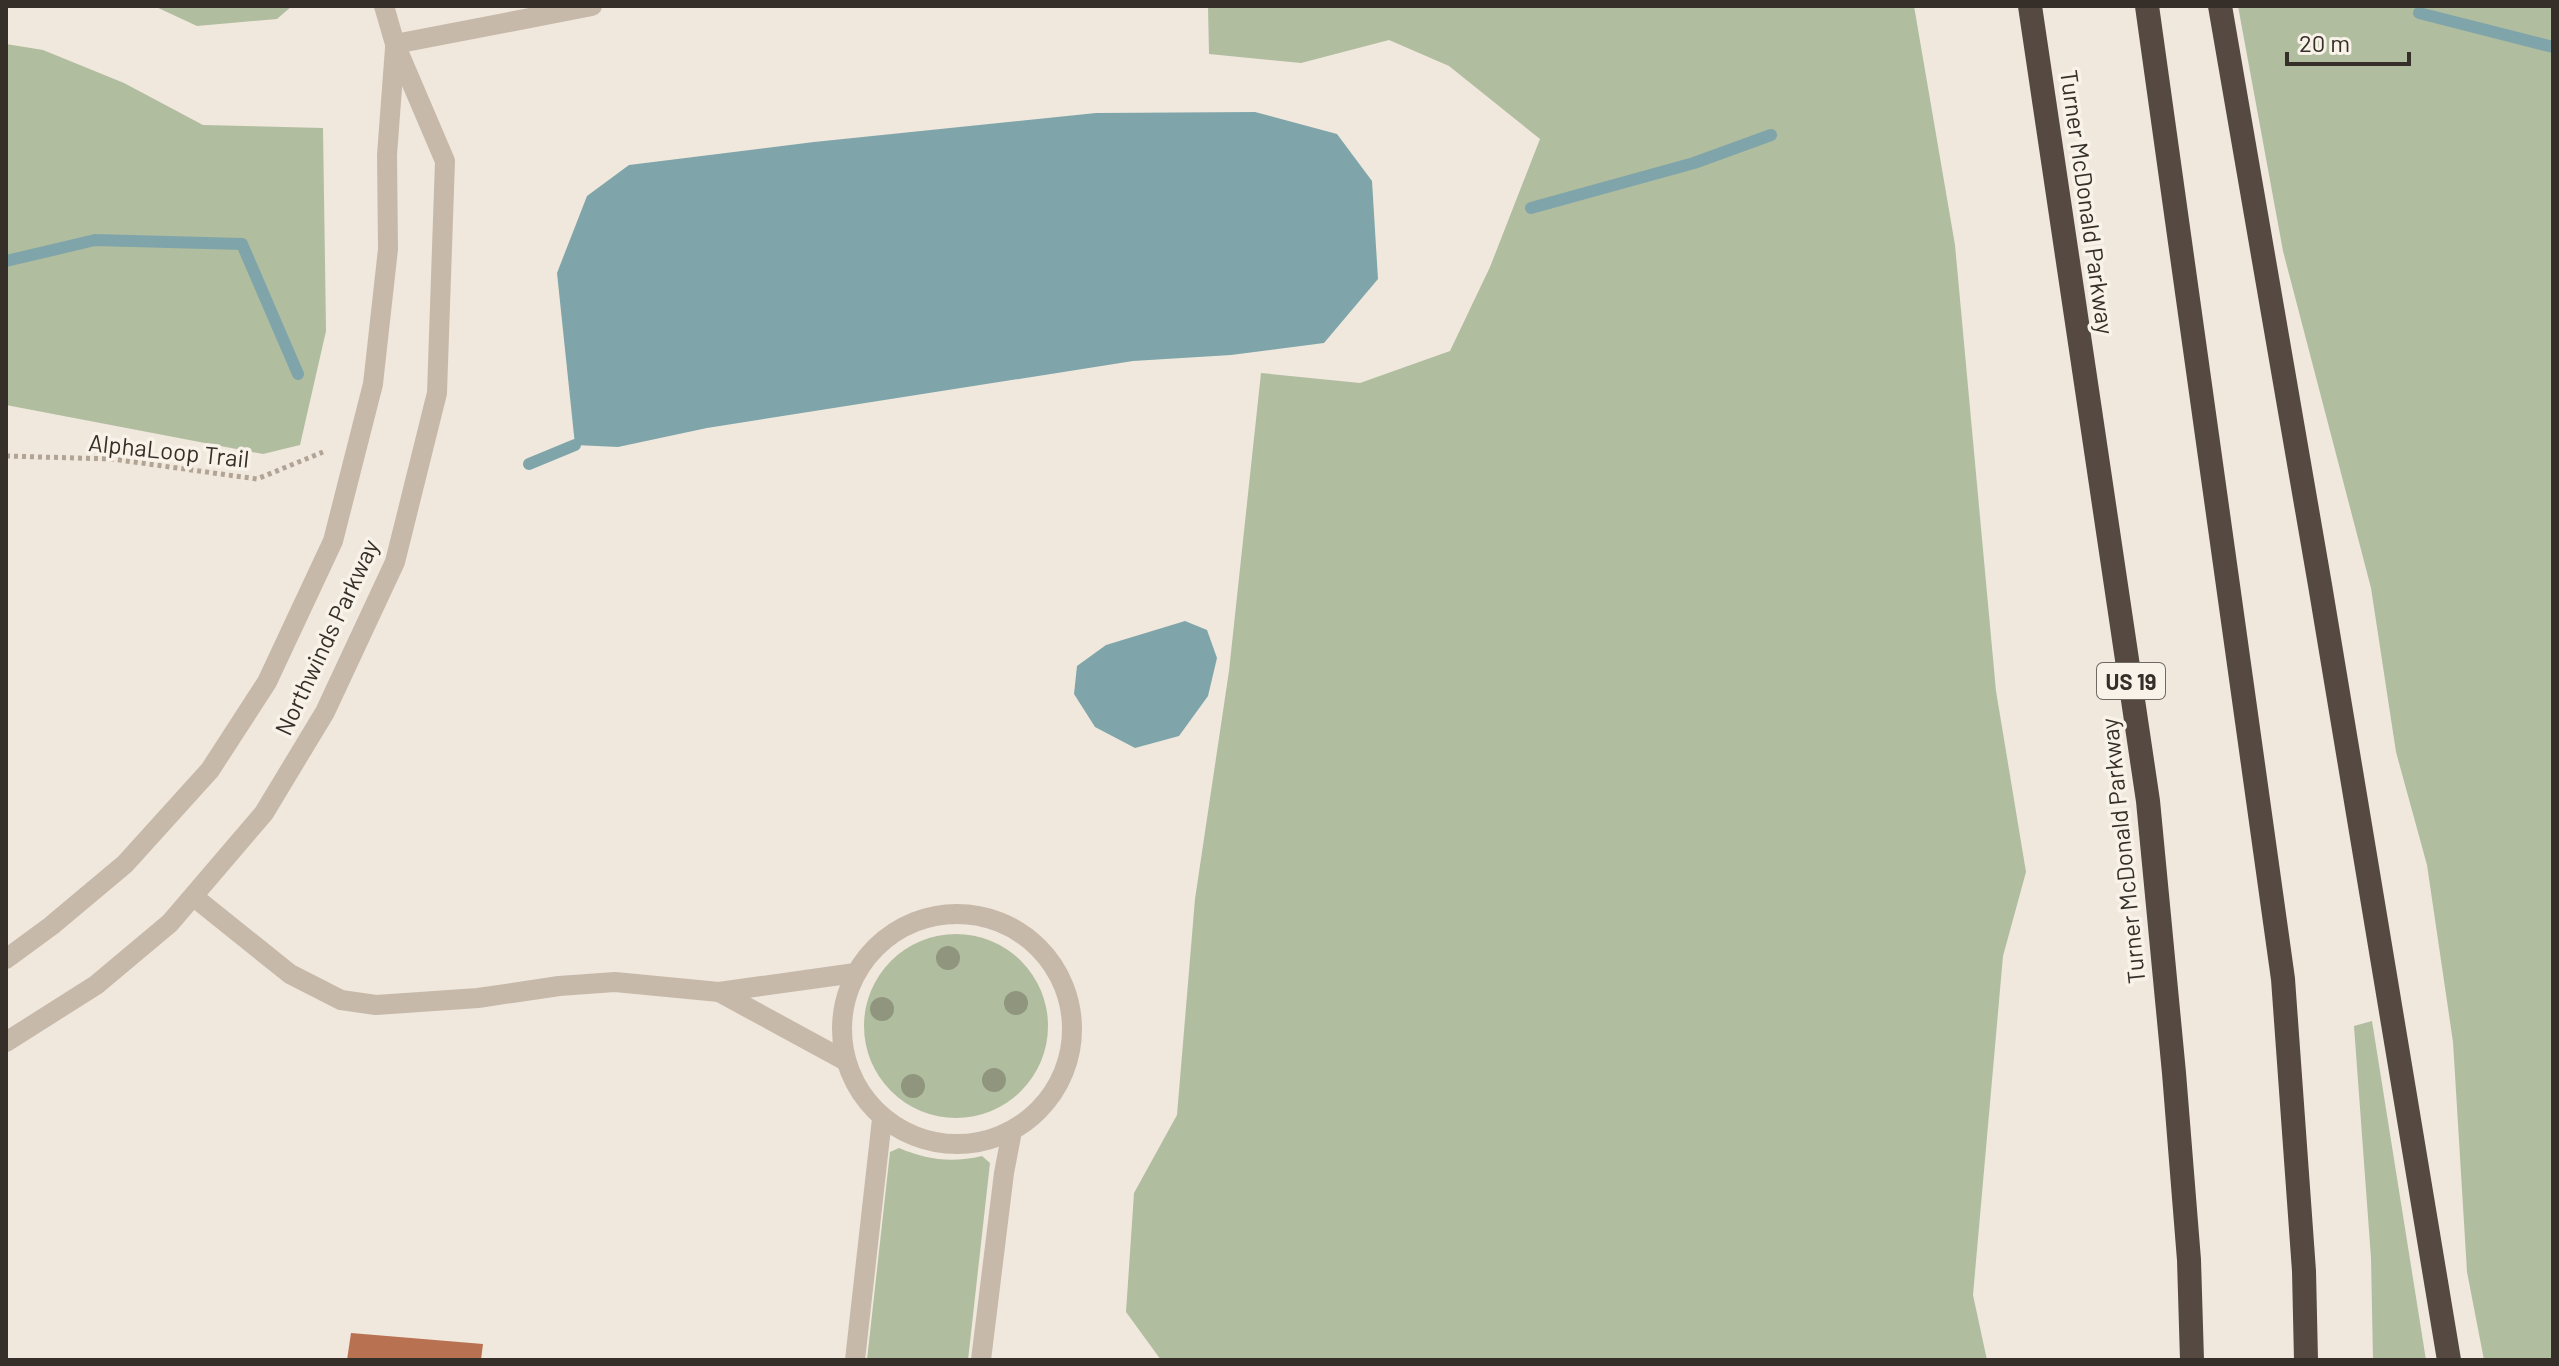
<svg xmlns="http://www.w3.org/2000/svg" width="2559" height="1366" viewBox="0 0 2559 1366" font-family="Barlow,sans-serif">
	<style>
		.green { fill: #b1bd9f }
		.water { fill: #7fa5aa }
		.lines { fill: none; stroke-linecap: round; stroke-linejoin: round }
		.stream { stroke: #7fa5aa; stroke-width: 12 }
		.building { fill: #b97251 }
		.path { stroke: #b2a495; stroke-width: 5; stroke-dasharray: 4 4; stroke-linecap: butt }
		.minor { stroke: #c7b9aa; stroke-width: 20 }
		.highway { stroke: #554941; stroke-width: 24 }
		.tree { fill: #90957d }
		.labels { text-anchor: middle; dominant-baseline: central; stroke-width: 7; stroke-linejoin: round; paint-order: stroke }
		.shield { fill: #f8f2e9; stroke: #706963; stroke-width: 2 }
		.shield-label { font-size: 22px; font-weight: bold; fill: #352e29 }
		.street-label { font-size: 24px; fill: #352e29; stroke: #f8f2e9 }
	</style>
	<rect width="100%" height="100%" fill="#f0e8dd"/>
	<g class="green">
		<path d="M154,6H292L277,19L197,26Z"/>
		<path d="M1208,6H1914L1955,245L1996,691L2026,872L2003,956L1973,1295L1987,1360H1161L1126,1312L1134,1193L1177,1115L1195,899L1229,671L1261,373L1360,383L1450,351L1490,267L1540,139L1449,66L1389,40L1301,63L1209,54Z"/>
		<path d="M2238,6H2553V1360H2484L2467,1272L2453,1042L2427,865L2396,752L2371,588L2283,251Z"/>
		<path d="M6,44L43,50L124,83L203,125L323,128L326,331L300,445L263,454L6,405Z"/>
		<circle cx="956" cy="1026" r="92"/>
		<path d="M2372,1021L2426,1360H2373L2371,1258L2354,1026Z"/>
		<path d="M899,1148C927,1160 952,1163 982,1156L990,1163L968,1360H867L890,1152Z"/>
	</g>
	<g class="water">
		<path d="M1255,112L1337,134L1372,181L1378,279L1324,343L1231,355L1133,361L707,428L618,447L575,445L557,273L587,196L629,165L814,142L1096,113Z"/>
		<path d="M1185,621L1207,630L1217,658L1208,696L1179,736L1135,748L1095,727L1074,694L1077,666L1106,645Z"/>
	</g>
	<g class="lines">
		<g class="stream">
			<path d="M2419,13L2553,47"/>
			<path d="M1531,208L1694,163L1771,135"/>
			<path d="M6,261L95,240L242,244L298,374"/>
			<path d="M529,464L575,445"/>
		</g>
	</g>
	<path class="building" d="M351,1333L483,1344L481,1360H347Z"/>
	<g class="lines">
		<path class="path" d="M6,456L112,459L257,479L323,452"/>
		<g class="minor">
			<path d="M395,44L592,6"/>
			<path d="M194,897L290,974L341,1000L376,1005L478,998L559,986L615,982L719,992L855,973"/>
			<circle cx="957" cy="1029" r="115"/>
			<path d="M6,959L51,926L125,864L210,770L267,682L333,541L373,384L388,249L387,155L395,48"/>
			<path d="M719,992L844,1060"/>
			<path d="M6,1042L96,985L170,923L264,813L325,712L395,562L437,393L445,161L395,44L384,6"/>
			<path d="M855,1360L882,1119"/>
			<path d="M981,1360L1004,1173L1012,1131"/>
		</g>
		<g class="highway">
			<path d="M2030,6L2148,801L2174,1073L2189,1260L2192,1360"/>
			<path d="M2147,6L2283,979L2304,1271L2306,1360"/>
			<path d="M2220,6L2320,585L2449,1360"/>
		</g>
	</g>
	<g class="tree">
		<circle cx="948" cy="958" r="12"/>
		<circle cx="1016" cy="1003" r="12"/>
		<circle cx="882" cy="1009" r="12"/>
		<circle cx="994" cy="1080" r="12"/>
		<circle cx="913" cy="1086" r="12"/>
	</g>
	<g class="labels">
		<rect class="shield" x="2097" y="663" width="68" height="36" rx="6"/>
		<g class="shield-label">
			<text x="2131" y="681">US 19</text>
		</g>
		<g class="street-label">
			<text transform="translate(2088 202) rotate(82)">Turner McDonald Parkway</text>
			<text transform="translate(169 450) rotate(6)">AlphaLoop Trail</text>
			<text transform="translate(326 637) rotate(-65)">Northwinds Parkway</text>
			<text transform="translate(2122 851) rotate(-96)">Turner McDonald Parkway</text>
		</g>
	</g>
	<rect width="2559" height="1366" fill="none" stroke="#352e29" stroke-width="16"/>
	<path d="M2287 52v12h122v-12" fill="none" stroke="#352e29" stroke-width="4"/>
	<text x="2299" y="52" font-size="24" fill="#352e29" stroke="#f8f2e9" stroke-width="6" paint-order="stroke">20 m</text>
</svg>
